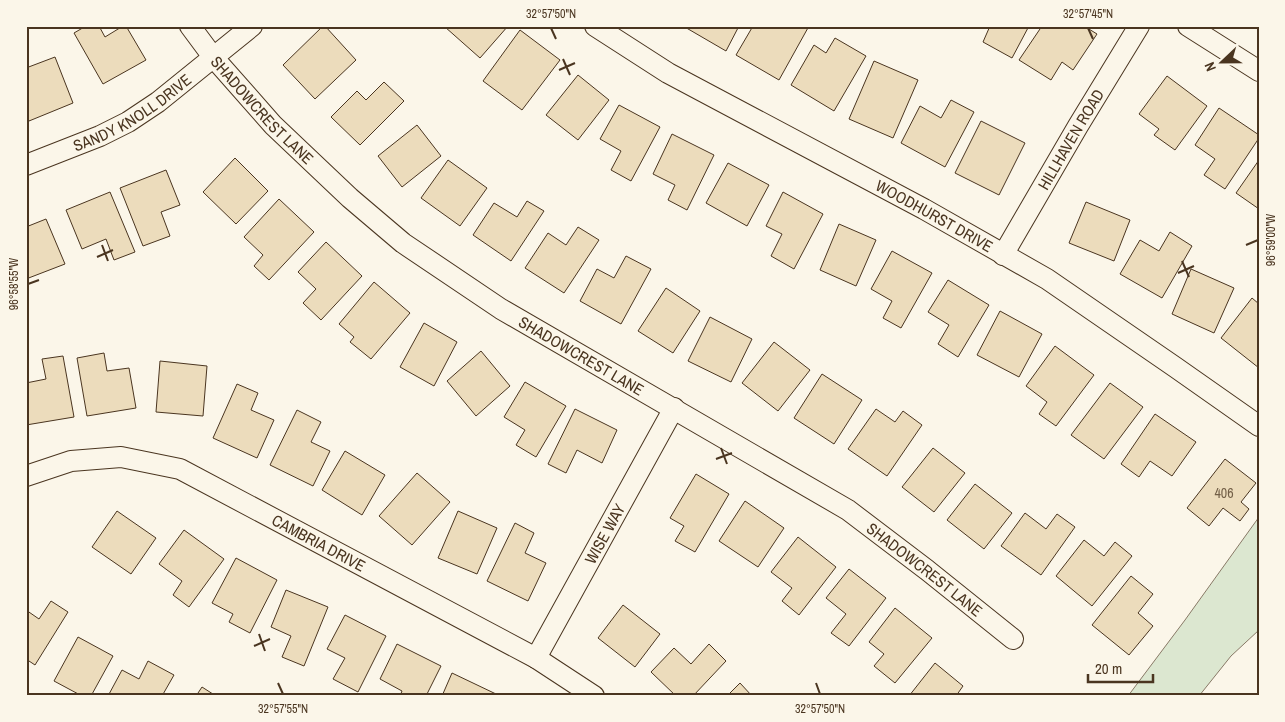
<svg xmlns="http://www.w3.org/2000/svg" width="1285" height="722" viewBox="0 0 1285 722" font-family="'Archivo Narrow',sans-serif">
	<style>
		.green { fill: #dce7d0; stroke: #887966 }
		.building { fill: #ecdcbc; stroke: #4a3520 }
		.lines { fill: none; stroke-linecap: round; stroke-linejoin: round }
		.street-casing { stroke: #4a3520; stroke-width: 22 }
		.street { stroke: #fbf6e9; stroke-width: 20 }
		.ticks { fill: none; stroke: #4a3520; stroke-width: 2 }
		.labels { text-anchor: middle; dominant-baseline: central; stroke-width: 4; stroke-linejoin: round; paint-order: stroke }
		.number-label { font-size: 14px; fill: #725f47 }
		.street-label { font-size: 16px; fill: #4a3520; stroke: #fbf6e9 }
		.neatline { fill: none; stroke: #4a3520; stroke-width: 2 }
		.ticks-label { font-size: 12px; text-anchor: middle; fill: #4a3520 }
	</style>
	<rect width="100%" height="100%" fill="#fbf6e9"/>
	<path class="green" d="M1259,517V630L1231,656L1199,696H1128L1185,620Z"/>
	<g class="building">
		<path d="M86,26H99L105,37L123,26H126L146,60L103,84L74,33Z"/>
		<path d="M323,26H325L356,60L315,99L283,65Z"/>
		<path d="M446,26H508L480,58L445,27Z"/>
		<path d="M683,26H739L726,51Z"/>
		<path d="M753,26H809L779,80L736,55Z"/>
		<path d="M990,26H1029L1012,58L983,42Z"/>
		<path d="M1042,26H1084L1097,34L1073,70L1062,62L1051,80L1019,60Z"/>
		<path d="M520,30L560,60L522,110L483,81Z"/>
		<path d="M835,38L866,56L834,111L791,85L814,45L826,53Z"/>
		<path d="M55,57L73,103L29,121L26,113V68Z"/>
		<path d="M874,61L918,80L893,138L849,119Z"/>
		<path d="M578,75L609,100L578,140L546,115Z"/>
		<path d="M1167,76L1207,106L1175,150L1154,135L1159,129L1139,114Z"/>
		<path d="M384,82L404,101L360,145L331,117L357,91L366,100Z"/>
		<path d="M951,100L974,112L945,167L901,143L920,106L941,118Z"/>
		<path d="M619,105L660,127L631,181L611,170L621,151L600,139Z"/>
		<path d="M1219,108L1259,135V138L1225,189L1204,175L1215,159L1195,145Z"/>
		<path d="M981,121L1025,143L999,195L955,173Z"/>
		<path d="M417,125L441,156L402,187L378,156Z"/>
		<path d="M672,134L714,155L687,210L668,200L675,185L653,174Z"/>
		<path d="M235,158L268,191L236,224L203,192Z"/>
		<path d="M448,160L487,188L460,226L421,198Z"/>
		<path d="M1259,160V209L1236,193Z"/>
		<path d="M728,163L769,185L747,226L706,203Z"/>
		<path d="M166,170L180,205L161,212L170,236L143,246L120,188Z"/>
		<path d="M110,192L135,252L114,260L106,239L82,249L66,210Z"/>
		<path d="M783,192L823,214L794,269L771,256L782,234L766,226Z"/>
		<path d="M279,199L314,232L269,280L254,266L263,255L244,237Z"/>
		<path d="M527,201L544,211L511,261L473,235L494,203L517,217Z"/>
		<path d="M1086,202L1130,220L1114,261L1069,243Z"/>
		<path d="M46,219L65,264L26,279V227Z"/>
		<path d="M839,224L876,240L856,286L820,270Z"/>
		<path d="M578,227L599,240L564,293L525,268L548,233L566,245Z"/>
		<path d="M1170,232L1192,246L1162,298L1120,274L1140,240L1159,251Z"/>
		<path d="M326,242L362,276L321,320L303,303L316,289L298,272Z"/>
		<path d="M892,251L932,273L901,328L883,318L892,301L871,289Z"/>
		<path d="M626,256L651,269L621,324L580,301L597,269L614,278Z"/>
		<path d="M1191,269L1234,288L1214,333L1172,314Z"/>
		<path d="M948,280L989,305L958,357L938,344L949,325L928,312Z"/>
		<path d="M374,282L410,313L371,359L350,342L354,337L339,324Z"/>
		<path d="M666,288L700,311L673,353L638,331Z"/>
		<path d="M1252,298L1259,304V368L1221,338Z"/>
		<path d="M1000,311L1042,334L1019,377L977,355Z"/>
		<path d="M710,317L752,339L731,382L688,361Z"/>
		<path d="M424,323L457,342L434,386L400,367Z"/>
		<path d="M774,342L810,370L778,411L742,383Z"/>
		<path d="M1055,346L1094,375L1056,426L1039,414L1047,402L1026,386Z"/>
		<path d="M481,351L510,386L476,416L447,381Z"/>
		<path d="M104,353L107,371L129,368L136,408L87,416L77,358Z"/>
		<path d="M63,356L74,417L26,425V383L46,379L42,359Z"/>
		<path d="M160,361L207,366L203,416L156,412Z"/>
		<path d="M822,374L862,400L834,444L794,418Z"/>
		<path d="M525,382L566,406L536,457L516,445L525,430L504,417Z"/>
		<path d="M1110,383L1143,407L1104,459L1071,435Z"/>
		<path d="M237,384L258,393L251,410L274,420L257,458L213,438Z"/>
		<path d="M575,409L617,430L602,463L577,450L566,473L548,464Z"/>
		<path d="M876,409L895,422L903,411L922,425L887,476L848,449Z"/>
		<path d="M297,410L321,422L311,442L330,451L313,486L270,465Z"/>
		<path d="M1155,414L1196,442L1172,476L1150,461L1139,477L1121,464Z"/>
		<path d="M933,448L965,473L934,512L902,487Z"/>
		<path d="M345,451L385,475L362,515L322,490Z"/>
		<path d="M1225,459L1256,483L1241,502L1249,509L1240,521L1223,508L1209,526L1187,508Z"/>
		<path d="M417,473L450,502L412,545L379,516Z"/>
		<path d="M696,474L729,494L695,552L675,541L684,526L670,518Z"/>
		<path d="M975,484L1012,513L984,549L947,520Z"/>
		<path d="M745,501L784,528L758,567L719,541Z"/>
		<path d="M117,511L156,538L131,574L92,547Z"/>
		<path d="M458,511L497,528L477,574L438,558Z"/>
		<path d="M1025,513L1046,529L1057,514L1075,527L1041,575L1001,546Z"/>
		<path d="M515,523L534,533L525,553L546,563L528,601L487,581Z"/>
		<path d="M184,530L224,559L189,607L173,595L182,581L159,564Z"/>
		<path d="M798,537L836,567L799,615L782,601L792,588L771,572Z"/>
		<path d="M1084,540L1104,556L1115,542L1132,556L1092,606L1056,576Z"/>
		<path d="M236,558L277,580L250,633L229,622L233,614L212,603Z"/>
		<path d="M849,569L886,598L849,646L831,633L846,614L826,598Z"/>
		<path d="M1131,576L1153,594L1138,613L1153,626L1129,655L1092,625Z"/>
		<path d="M286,590L328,607L304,666L282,657L291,636L271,627Z"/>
		<path d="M51,601L68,612L35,665L26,659V610L39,619Z"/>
		<path d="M623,605L660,634L635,667L598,638Z"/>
		<path d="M895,608L932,638L895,683L874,666L884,654L869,642Z"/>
		<path d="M345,615L386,636L358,692L333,679L345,658L327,649Z"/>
		<path d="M78,637L113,656L91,696H82L54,681Z"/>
		<path d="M397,644L441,666L426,696H400L402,691L380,679Z"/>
		<path d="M709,644L726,661L693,696H676L651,672L674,648L691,664Z"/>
		<path d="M148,661L174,675L162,696H108L122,670L139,679Z"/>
		<path d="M935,663L963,686L956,696H909Z"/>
		<path d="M452,673L496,694L495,696H442Z"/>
		<path d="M740,683L752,696H727Z"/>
		<path d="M202,687L216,696H196Z"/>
	</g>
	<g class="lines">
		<defs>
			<g id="street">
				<path id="s1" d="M190,26L213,57L273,125L350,198L403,243L501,309L848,510L927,570L1013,639"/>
				<path id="s2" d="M595,26L668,73L924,209L1047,279L1175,367L1259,426"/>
				<path d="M1188,26L1259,71"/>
				<path id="s3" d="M26,165L100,136L128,122L158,102L252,26"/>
				<path id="s4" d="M1003,255L1078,126L1139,26"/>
				<path id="s5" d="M26,476L71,461L121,457L180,469L536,658L594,696"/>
				<path id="s6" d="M536,658L674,408"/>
			</g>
		</defs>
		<use href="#street" class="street-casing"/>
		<use href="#street" class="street"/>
	</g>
	<path class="ticks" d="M551,28L556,39M1088,28L1093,39M563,59L570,75M559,70L575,63M102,245L108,261M1246,245L1258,240M97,257L113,250M1182,261L1189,277M1178,273L1194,266M28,284L39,280M721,448L727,464M716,459L732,453M259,634L265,651M254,646L270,639M278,683L283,694M816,683L820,694"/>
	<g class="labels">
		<g class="number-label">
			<text x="1224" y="493">406</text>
		</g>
		<g class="street-label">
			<text stroke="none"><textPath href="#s1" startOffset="111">SHADOWCREST LANE</textPath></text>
			<text stroke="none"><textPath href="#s3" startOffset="119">SANDY KNOLL DRIVE</textPath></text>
			<text stroke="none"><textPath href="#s4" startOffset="134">HILLHAVEN ROAD</textPath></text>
			<text stroke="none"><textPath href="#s2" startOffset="389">WOODHURST DRIVE</textPath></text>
			<text stroke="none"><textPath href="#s1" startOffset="516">SHADOWCREST LANE</textPath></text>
			<text stroke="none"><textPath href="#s6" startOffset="142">WISE WAY</textPath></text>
			<text stroke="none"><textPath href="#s5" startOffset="315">CAMBRIA DRIVE</textPath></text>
			<text stroke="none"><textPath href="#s1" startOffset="921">SHADOWCREST LANE</textPath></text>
		</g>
	</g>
	<rect width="1285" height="722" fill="none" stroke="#fbf6e9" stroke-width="55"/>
	<g transform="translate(1222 62) rotate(248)" stroke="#fbf6e9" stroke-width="4" paint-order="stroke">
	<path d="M0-4L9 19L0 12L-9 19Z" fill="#4a3520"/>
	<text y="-8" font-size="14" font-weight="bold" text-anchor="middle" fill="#4a3520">N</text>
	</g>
	<path d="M1088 674v8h65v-8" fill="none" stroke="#4a3520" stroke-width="2.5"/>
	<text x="1095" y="674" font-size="15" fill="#4a3520" stroke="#fbf6e9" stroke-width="4" paint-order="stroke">20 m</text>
	<rect x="28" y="28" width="1230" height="666" class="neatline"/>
	<g class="ticks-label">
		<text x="551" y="18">32°57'50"N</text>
		<text x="1088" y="18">32°57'45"N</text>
		<text transform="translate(1271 240) rotate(-90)" y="4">96°59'00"W</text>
		<text transform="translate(14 284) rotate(-90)" y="4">96°58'55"W</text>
		<text x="283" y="713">32°57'55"N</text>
		<text x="820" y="713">32°57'50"N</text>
	</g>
</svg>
